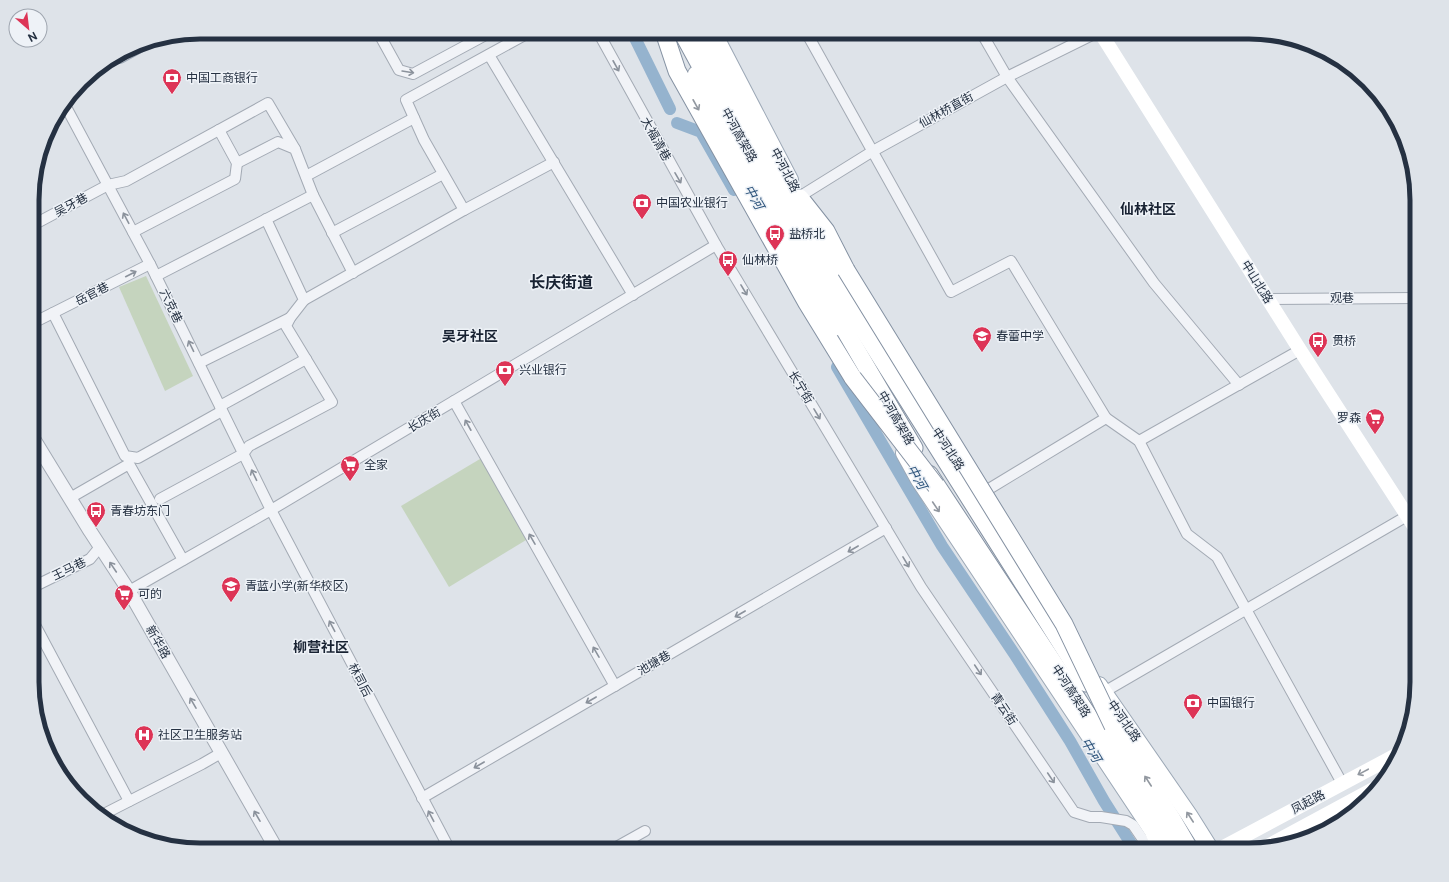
<svg xmlns="http://www.w3.org/2000/svg" width="1449" height="882" viewBox="0 0 1449 882" font-family="'Public Sans','Noto Sans SC',sans-serif">
	<style>
		.green { fill: #c5d4be }
		.lines { fill: none; stroke-linecap: round; stroke-linejoin: round }
		.canal { stroke: #95b3ce; stroke-width: 12 }
		.minor-casing { stroke: #a3aab4; stroke-width: 12 }
		.tertiary-casing { stroke: #a3aab4; stroke-width: 15 }
		.primary-casing { stroke: #9ca8b6; stroke-width: 18 }
		.trunk-casing { stroke: #8491a2; stroke-width: 19 }
		.minor { stroke: #f1f3f7; stroke-width: 10 }
		.tertiary { stroke: #f1f3f7; stroke-width: 13 }
		.secondary { stroke: #fff; stroke-width: 14 }
		.primary { stroke: #fff; stroke-width: 16 }
		.trunk { stroke: #fff; stroke-width: 17 }
		.trunk-bridge-casing { stroke: #8491a2; stroke-width: 19; stroke-linecap: butt }
		.trunk-bridge { stroke: #fff; stroke-width: 17 }
		.oneway { stroke: #8b929c }
		.oneway2 { stroke: #9298a0 }
		.labels { text-anchor: middle; dominant-baseline: central; stroke-width: 3; stroke-linejoin: round; paint-order: stroke }
		.poi-label { font-size: 12px; fill: #253142; stroke: #eef2f7; text-anchor: start }
		.street-label { font-size: 12px; fill: #253142; stroke: #eef2f7 }
		.water-label { font-size: 13px; font-style: italic; fill: #2b527a; stroke: #eef2f7 }
		.quarter-label { font-size: 14px; font-weight: bold; fill: #182232; stroke: #eef2f7 }
		.district-label { font-size: 16px; font-weight: bold; fill: #182232; stroke: #eef2f7 }
		.rim { fill: none; stroke: #253142; stroke-width: 5 }
	</style>
	<rect width="100%" height="100%" fill="#dee3e9"/>
	<g class="green">
		<path d="M146,276L193,376L165,391L119,287Z"/>
		<path d="M485,456L531,537L449,587L401,506Z"/>
	</g>
	<g class="lines">
		<g class="canal">
			<path d="M632,32L670,109"/>
			<path d="M677,123L701,132L734,190"/>
			<path d="M837,367L942,546L1015,655L1070,741L1104,801L1135,850"/>
		</g>
		<defs>
			<g id="minor">
				<path d="M378,32L399,70L413,74L491,32"/>
				<path d="M598,32L716,245L921,587L1074,812L1090,817H1101L1126,821L1133,825L1150,850"/>
				<path d="M806,32L951,292L1011,261L1106,418L979,495"/>
				<path d="M981,32L1007,77L1154,283L1239,385"/>
				<path d="M489,55L633,295"/>
				<path d="M65,105L150,264L271,510L450,850"/>
				<path d="M237,163L278,142L295,149L313,195L353,273"/>
				<path d="M306,176L414,118"/>
				<path d="M799,197L873,151L1007,77L1098,32"/>
				<path d="M464,210L424,140L406,100L530,32"/>
				<path d="M33,225L108,185L126,181L268,103L295,149"/>
				<path d="M133,232L235,179L237,163L219,130"/>
				<path d="M332,233L443,174"/>
				<path d="M156,276L313,195"/>
				<path d="M1267,299L1417,298"/>
				<path d="M304,300L464,210L554,162"/>
				<path d="M53,313L125,456L138,458L222,411"/>
				<path d="M33,323L150,264"/>
				<path d="M199,363L290,318"/>
				<path d="M454,401L615,686"/>
				<path d="M220,406L306,359"/>
				<path d="M1106,418L1139,441L1187,534L1217,557L1342,783"/>
				<path d="M1139,441L1300,350"/>
				<path d="M70,498L129,464L183,560"/>
				<path d="M160,499L243,454L249,446L332,402L286,326L290,318L304,300L266,219"/>
				<path d="M33,587L90,559L100,547"/>
				<path d="M129,591L271,510L716,245"/>
				<path d="M33,621L129,801"/>
				<path d="M1104,692L1407,516"/>
				<path d="M422,798L886,528"/>
				<path d="M102,815L202,764L221,753"/>
				<path d="M611,850L645,831"/>
			</g>
			<path id="tertiary" d="M33,438L90,531L129,591L277,850"/>
			<g id="primary">
				<path d="M713,32L790,180"/>
				<path d="M119,55L139,44"/>
				<path d="M696,74L769,215L834,328"/>
				<path d="M904,453L919,480L1152,830L1162,850"/>
				<path d="M1099,685L1189,815L1211,850"/>
			</g>
			<g id="trunk">
				<path d="M664,32L677,71L807,303L853,378"/>
				<path d="M682,32L843,327L914,448"/>
				<path d="M700,32L856,318L1086,683"/>
				<path d="M800,198L826,231L846,270"/>
				<path d="M929,474L1159,823L1174,850"/>
				<path d="M1106,714L1172,819L1190,850"/>
			</g>
		</defs>
		<use href="#minor" class="minor-casing"/>
		<use href="#tertiary" class="tertiary-casing"/>
		<use href="#primary" class="primary-casing"/>
		<use href="#trunk" class="trunk-casing"/>
		<use href="#minor" class="minor"/>
		<use href="#tertiary" class="tertiary"/>
		<g class="secondary">
			<path d="M1100,32L1300,350L1417,531"/>
			<path d="M1264,848L1379,786"/>
			<path d="M1218,850L1398,754"/>
		</g>
		<use href="#primary" class="primary"/>
		<use href="#trunk" class="trunk"/>
		<defs>
			<g id="trunk-bridge">
				<path d="M846,270L1064,624L1113,726"/>
				<path d="M853,378L936,486"/>
			</g>
		</defs>
		<use href="#trunk-bridge" class="trunk-bridge-casing"/>
		<use href="#trunk-bridge" class="trunk-bridge"/>
	</g>
	<defs><path id="oneway-shaft" d="M-6 0H5M1.5-3L5.5 0L1.5 3" fill="none" stroke-width="1.6" stroke-linecap="round" stroke-linejoin="round"/></defs>
	<g class="oneway">
		<use href="#oneway-shaft" transform="translate(616 66) rotate(61)"/>
		<use href="#oneway-shaft" transform="translate(408 72) rotate(9)"/>
		<use href="#oneway-shaft" transform="translate(678 178) rotate(60)"/>
		<use href="#oneway-shaft" transform="translate(126 218) rotate(-118)"/>
		<use href="#oneway-shaft" transform="translate(131 274) rotate(-27)"/>
		<use href="#oneway-shaft" transform="translate(744 290) rotate(59)"/>
		<use href="#oneway-shaft" transform="translate(191 346) rotate(-116)"/>
		<use href="#oneway-shaft" transform="translate(817 414) rotate(59)"/>
		<use href="#oneway-shaft" transform="translate(468 425) rotate(-119)"/>
		<use href="#oneway-shaft" transform="translate(254 475) rotate(-116)"/>
		<use href="#oneway-shaft" transform="translate(532 539) rotate(-120)"/>
		<use href="#oneway-shaft" transform="translate(853 549) rotate(150)"/>
		<use href="#oneway-shaft" transform="translate(906 562) rotate(59)"/>
		<use href="#oneway-shaft" transform="translate(113 567) rotate(-124)"/>
		<use href="#oneway-shaft" transform="translate(740 614) rotate(150)"/>
		<use href="#oneway-shaft" transform="translate(332 626) rotate(-118)"/>
		<use href="#oneway-shaft" transform="translate(596 652) rotate(-120)"/>
		<use href="#oneway-shaft" transform="translate(978 670) rotate(56)"/>
		<use href="#oneway-shaft" transform="translate(591 700) rotate(150)"/>
		<use href="#oneway-shaft" transform="translate(193 703) rotate(-120)"/>
		<use href="#oneway-shaft" transform="translate(479 765) rotate(150)"/>
		<use href="#oneway-shaft" transform="translate(1051 778) rotate(56)"/>
		<use href="#oneway-shaft" transform="translate(257 816) rotate(-120)"/>
		<use href="#oneway-shaft" transform="translate(431 816) rotate(-118)"/>
	</g>
	<g class="oneway2">
		<use href="#oneway-shaft" transform="translate(696 105) rotate(61)"/>
		<use href="#oneway-shaft" transform="translate(936 507) rotate(56)"/>
		<use href="#oneway-shaft" transform="translate(1363 772) rotate(152)"/>
		<use href="#oneway-shaft" transform="translate(1148 781) rotate(-123)"/>
		<use href="#oneway-shaft" transform="translate(1190 817) rotate(-123)"/>
	</g>
	<defs>
		<symbol id="bank-pin" viewBox="-11 -11 22 30"><path d="M0 17L-7.5 6A9.5 9.5 0 1 1 7.5 6Z" fill="#dd3456" stroke="#eef2f7"/><path d="M-6-4H6V4H-6ZM0-2.3a2.3 2.3 0 1 0 0 4.6a2.3 2.3 0 1 0 0-4.6Z" fill="#fff"/></symbol>
		<symbol id="bus-pin" viewBox="-11 -11 22 30"><path d="M0 17L-7.5 6A9.5 9.5 0 1 1 7.5 6Z" fill="#dd3456" stroke="#eef2f7"/><path d="M-5-6H5V4H4V6H2V4H-2V6H-4V4H-5ZM-3.5-4V0h7V-4ZM-3.5 1.2v1.5H-2V1.2ZM2 1.2v1.5H3.5V1.2Z" fill="#fff"/></symbol>
		<symbol id="school-pin" viewBox="-11 -11 22 30"><path d="M0 17L-7.5 6A9.5 9.5 0 1 1 7.5 6Z" fill="#dd3456" stroke="#eef2f7"/><path d="M0-5L7-2L0 1L-7-2ZM-4 1L0 2.5L4 1V4Q0 6-4 4Z" fill="#fff"/></symbol>
		<symbol id="supermarket-pin" viewBox="-11 -11 22 30"><path d="M0 17L-7.5 6A9.5 9.5 0 1 1 7.5 6Z" fill="#dd3456" stroke="#eef2f7"/><path d="M-6-5.5h2.5l.6 2H6L4.5 2H-2.5L-4.4-4H-6ZM-1.5 3.2a1.3 1.3 0 1 0 .1 0ZM3 3.2a1.3 1.3 0 1 0 .1 0Z" fill="#fff"/></symbol>
		<symbol id="hospital-pin" viewBox="-11 -11 22 30"><path d="M0 17L-7.5 6A9.5 9.5 0 1 1 7.5 6Z" fill="#dd3456" stroke="#eef2f7"/><path d="M-5-5h3v3.5h4V-5h3V5h-3V1.5h-4V5h-3Z" fill="#fff"/></symbol>
	</defs>
	<g fill-rule="evenodd">
		<use href="#bank-pin" x="161" y="67" width="22" height="30"/>
		<use href="#bank-pin" x="631" y="192" width="22" height="30"/>
		<use href="#bus-pin" x="764" y="223" width="22" height="30"/>
		<use href="#bus-pin" x="717" y="249" width="22" height="30"/>
		<use href="#school-pin" x="971" y="325" width="22" height="30"/>
		<use href="#bus-pin" x="1307" y="330" width="22" height="30"/>
		<use href="#bank-pin" x="494" y="359" width="22" height="30"/>
		<use href="#supermarket-pin" x="1364" y="407" width="22" height="30"/>
		<use href="#supermarket-pin" x="339" y="454" width="22" height="30"/>
		<use href="#bus-pin" x="85" y="500" width="22" height="30"/>
		<use href="#school-pin" x="220" y="575" width="22" height="30"/>
		<use href="#supermarket-pin" x="113" y="583" width="22" height="30"/>
		<use href="#bank-pin" x="1182" y="692" width="22" height="30"/>
		<use href="#hospital-pin" x="133" y="724" width="22" height="30"/>
	</g>
	<g class="labels">
		<g class="poi-label">
			<text x="186" y="78">中国工商银行</text>
			<text x="656" y="203">中国农业银行</text>
			<text x="789" y="234">盐桥北</text>
			<text x="742" y="260">仙林桥</text>
			<text x="996" y="336">春蕾中学</text>
			<text x="1332" y="341">贯桥</text>
			<text x="519" y="370">兴业银行</text>
			<text x="1361" y="418" text-anchor="end">罗森</text>
			<text x="364" y="465">全家</text>
			<text x="110" y="511">青春坊东门</text>
			<text x="245" y="586">青蓝小学(新华校区)</text>
			<text x="138" y="594">可的</text>
			<text x="1207" y="703">中国银行</text>
			<text x="158" y="735">社区卫生服务站</text>
		</g>
		<g class="street-label">
			<text transform="translate(946 110) rotate(-29)">仙林桥直街</text>
			<text transform="translate(739 135) rotate(61)">中河高架路</text>
			<text transform="translate(656 139) rotate(61)">大福清巷</text>
			<text transform="translate(785 170) rotate(62)">中河北路</text>
			<text transform="translate(71 205) rotate(-28)">吴牙巷</text>
			<text transform="translate(1257 282) rotate(58)">中山北路</text>
			<text transform="translate(92 294) rotate(-27)">岳官巷</text>
			<text x="1342" y="298">观巷</text>
			<text transform="translate(171 306) rotate(64)">六克巷</text>
			<text transform="translate(801 387) rotate(59)">长宁街</text>
			<text transform="translate(896 418) rotate(60)">中河高架路</text>
			<text transform="translate(424 420) rotate(-31)">长庆街</text>
			<text transform="translate(948 449) rotate(57)">中河北路</text>
			<text transform="translate(69 569) rotate(-26)">王马巷</text>
			<text transform="translate(158 642) rotate(60)">新华路</text>
			<text transform="translate(654 663) rotate(-30)">池塘巷</text>
			<text transform="translate(360 680) rotate(62)">林司后</text>
			<text transform="translate(1071 691) rotate(57)">中河高架路</text>
			<text transform="translate(1004 709) rotate(56)">青云街</text>
			<text transform="translate(1124 721) rotate(55)">中河北路</text>
			<text transform="translate(1308 802) rotate(-28)">凤起路</text>
		</g>
		<g class="water-label">
			<text transform="translate(754 197) rotate(60)">中河</text>
			<text transform="translate(917 477) rotate(60)">中河</text>
			<text transform="translate(1091 750) rotate(59)">中河</text>
		</g>
		<g class="quarter-label">
			<text x="1148" y="209">仙林社区</text>
			<text x="470" y="336">吴牙社区</text>
			<text x="321" y="647">柳营社区</text>
		</g>
		<g class="district-label">
			<text x="561" y="282">长庆街道</text>
		</g>
	</g>
	<path d="M0 0H1449V882H0ZM200 39H1249A161 161 0 0 1 1410 200V682A161 161 0 0 1 1249 843H200A161 161 0 0 1 39 682V200A161 161 0 0 1 200 39Z" fill="#dee3e9" fill-rule="evenodd"/>
	<path class="rim" d="M200 39H1249A161 161 0 0 1 1410 200V682A161 161 0 0 1 1249 843H200A161 161 0 0 1 39 682V200A161 161 0 0 1 200 39Z"/>
	<g transform="translate(28 28) rotate(152)"><circle r="19" fill="#eef2f7" stroke="#9ea5af"/>
	<path d="M0-3L7 15L0 10L-7 15Z" fill="#dd3456"/>
	<text y="-6" font-size="11" font-weight="bold" text-anchor="middle" fill="#253142">N</text>
	</g>
</svg>
